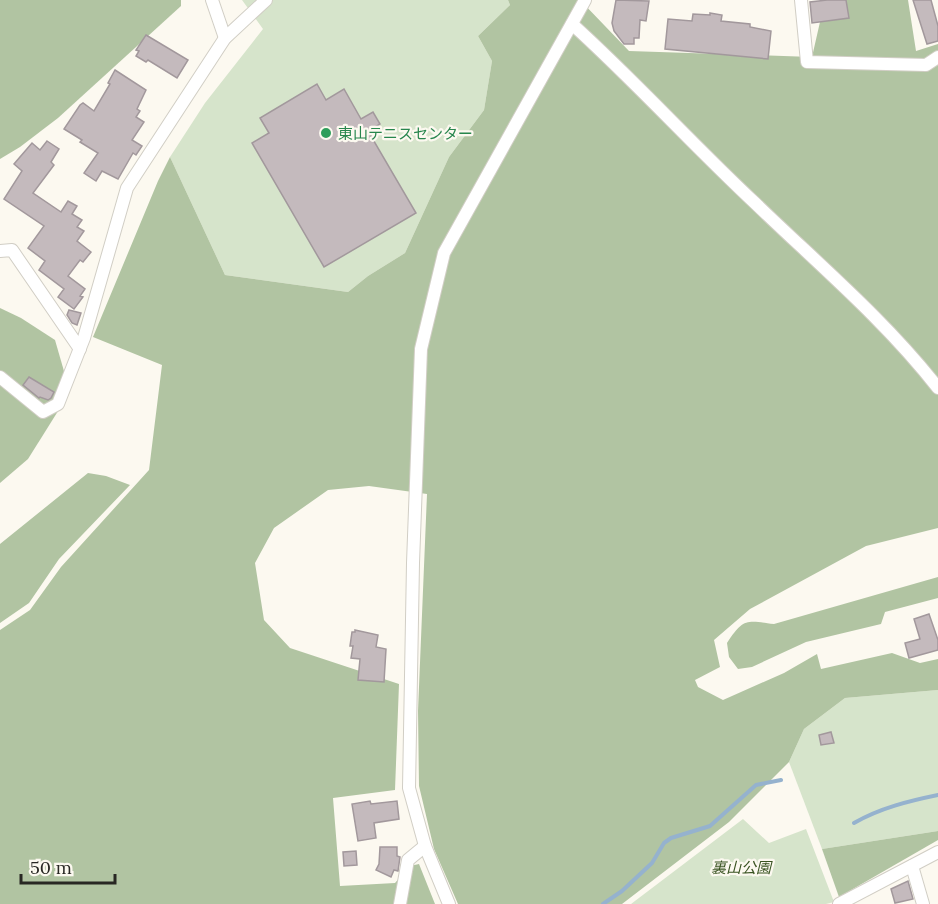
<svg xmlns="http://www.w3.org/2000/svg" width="938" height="904" viewBox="0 0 938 904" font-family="Lora,'Noto Sans JP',serif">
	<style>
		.green { fill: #d6e4cb }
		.forest { fill: #b1c4a2 }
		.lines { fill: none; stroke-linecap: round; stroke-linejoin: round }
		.stream { stroke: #95b2ce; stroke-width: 4 }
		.building { fill: #c4babd; stroke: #a2989c; stroke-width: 1.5 }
		.minor-casing { stroke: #d1cec5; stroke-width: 14 }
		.minor { stroke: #fff; stroke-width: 12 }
		.leisure-dot { fill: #2e9e5b; stroke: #fcf9f0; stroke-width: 2 }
		.labels { text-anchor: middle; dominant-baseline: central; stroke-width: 4.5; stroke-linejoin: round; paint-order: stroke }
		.leisure-label { font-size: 15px; fill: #27864d; stroke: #fcf9f0; text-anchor: start }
		.park-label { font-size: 15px; font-style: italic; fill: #395321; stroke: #fcf9f0 }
	</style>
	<rect width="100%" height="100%" fill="#fcf9f0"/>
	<g class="green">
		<path d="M242,0H508L510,5L478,36L492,61L484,110L449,157L405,253L368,276L348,292L225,275L170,157L205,103L263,29Z"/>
		<path d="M938,690V831L822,849L789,762L804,729L845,698Z"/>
		<path d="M743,819L769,843L806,829L834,902L826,904H631Z"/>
	</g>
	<g class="forest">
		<path d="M0,0H181V6L58,118L20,147L0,159Z"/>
		<path d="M508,0H580L629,51L812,57L825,0H908L916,51L938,44V528L866,546L750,609L714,640L720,667L695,680L698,687L723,700L784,673L817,654L821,669L892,653L920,663L938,659V690L845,698L804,729L789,762L729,822L622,904H458L434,849L419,786L418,711L427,494L369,486L328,490L274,528L255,563L264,620L290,648L399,684L395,790L333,798L340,886L395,883L410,866L419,864L435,904H0V630L30,610L61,567L149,470L162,365L93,337L158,181L170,157L225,275L348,292L368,276L405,253L449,157L484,110L492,61L478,36L510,5Z"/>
		<path d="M0,308L21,318L55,340L70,392L28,459L0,483Z"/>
		<path d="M88,473L106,476L130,485L59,559L29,603L0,623V544Z"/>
		<path d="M938,577V598L885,612L881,624L806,642L752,667L738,669L729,657L727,643C743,619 745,620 774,624Z"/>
		<path d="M938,831V840L839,897L822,849Z"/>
	</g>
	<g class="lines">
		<g class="stream">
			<path d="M854,823C880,808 909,801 938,795"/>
			<path d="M603,904L622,891L652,863L664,843L671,838L710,826L756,785L781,780"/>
		</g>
	</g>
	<g class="building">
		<path d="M616,0L649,1L646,21L640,20L639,38H634V44H624L614,31L612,23Z"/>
		<path d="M827,0H846L849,18L812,23L810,2Z"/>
		<path d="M913,0H931L938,26V41L927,44Z"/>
		<path d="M710,13L722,15L721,21L750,24V27L771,31L768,59L665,49L668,19L692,21L693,14L710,15Z"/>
		<path d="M146,35L188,60L177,78L148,60L146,62L136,56L139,51L136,50Z"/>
		<path d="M115,70L146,90L137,109L140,111L136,117L144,122L132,140L142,146L136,155L133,153L118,179L102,171L96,181L84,173L98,153L80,142L82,140L64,129L80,105L83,103L94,111L110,84L108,83Z"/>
		<path d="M317,84L326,100L344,89L361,119L373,112L380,124L368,131L416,213L324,267L252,143L269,133L260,118Z"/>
		<path d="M47,141L59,149L51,162L54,165L33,193L61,212L68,201L77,206L72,214L82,220L77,227L84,231L77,241L91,252L83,262L80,260L68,276L85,289L80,296L83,297L74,309L58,297L64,289L39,270L45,261L28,248L44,226L4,199L22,171L14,164L32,143L40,150Z"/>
		<path d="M69,310L81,313L77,325L72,323L67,315Z"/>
		<path d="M29,377L54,392L51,398L48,400L40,397L39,398L23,385Z"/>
		<path d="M929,614L938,640V650L909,658L905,643L920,639L914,619Z"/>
		<path d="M355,630L378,635L376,647L386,649L384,682L358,680L360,659L351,658L353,646H350L352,632H355Z"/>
		<path d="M831,732L834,743L821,745L819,735Z"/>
		<path d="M370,801L371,804L397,801L399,819L374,823L376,838L358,841L352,804Z"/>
		<path d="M380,847H397V856L400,857L398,871L394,870L391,877L376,870L379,864Z"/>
		<path d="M356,851L357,865L344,866L343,852Z"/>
		<path d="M908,881L913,899L895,903L891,889Z"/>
	</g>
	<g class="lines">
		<defs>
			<g id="minor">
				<path d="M212,0L225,38"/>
				<path d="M801,0L807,62L926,65L938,57"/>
				<path d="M572,24C635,81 693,145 755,203C817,263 885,320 938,388"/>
				<path d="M0,251L12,250L80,349"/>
				<path d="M0,377L43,412L58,404L84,338L127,188L225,38L266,0"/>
				<path d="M912,866L923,904"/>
				<path d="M400,904L408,860L425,846"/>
				<path d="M449,904L425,846L409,788L413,563L421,349L444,253L585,0"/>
				<path d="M839,904L938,852"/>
			</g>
		</defs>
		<use href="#minor" class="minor-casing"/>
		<use href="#minor" class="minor"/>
	</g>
	<circle class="leisure-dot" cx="326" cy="133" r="6"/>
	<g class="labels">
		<g class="leisure-label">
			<text x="338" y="133">東山テニスセンター</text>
		</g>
		<g class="park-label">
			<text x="741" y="867">裏山公園</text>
		</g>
	</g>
	<path d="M21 874v9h94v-9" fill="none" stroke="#282723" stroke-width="3"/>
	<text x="30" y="874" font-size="18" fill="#282723" stroke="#fcf9f0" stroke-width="4.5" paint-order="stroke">50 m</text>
</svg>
